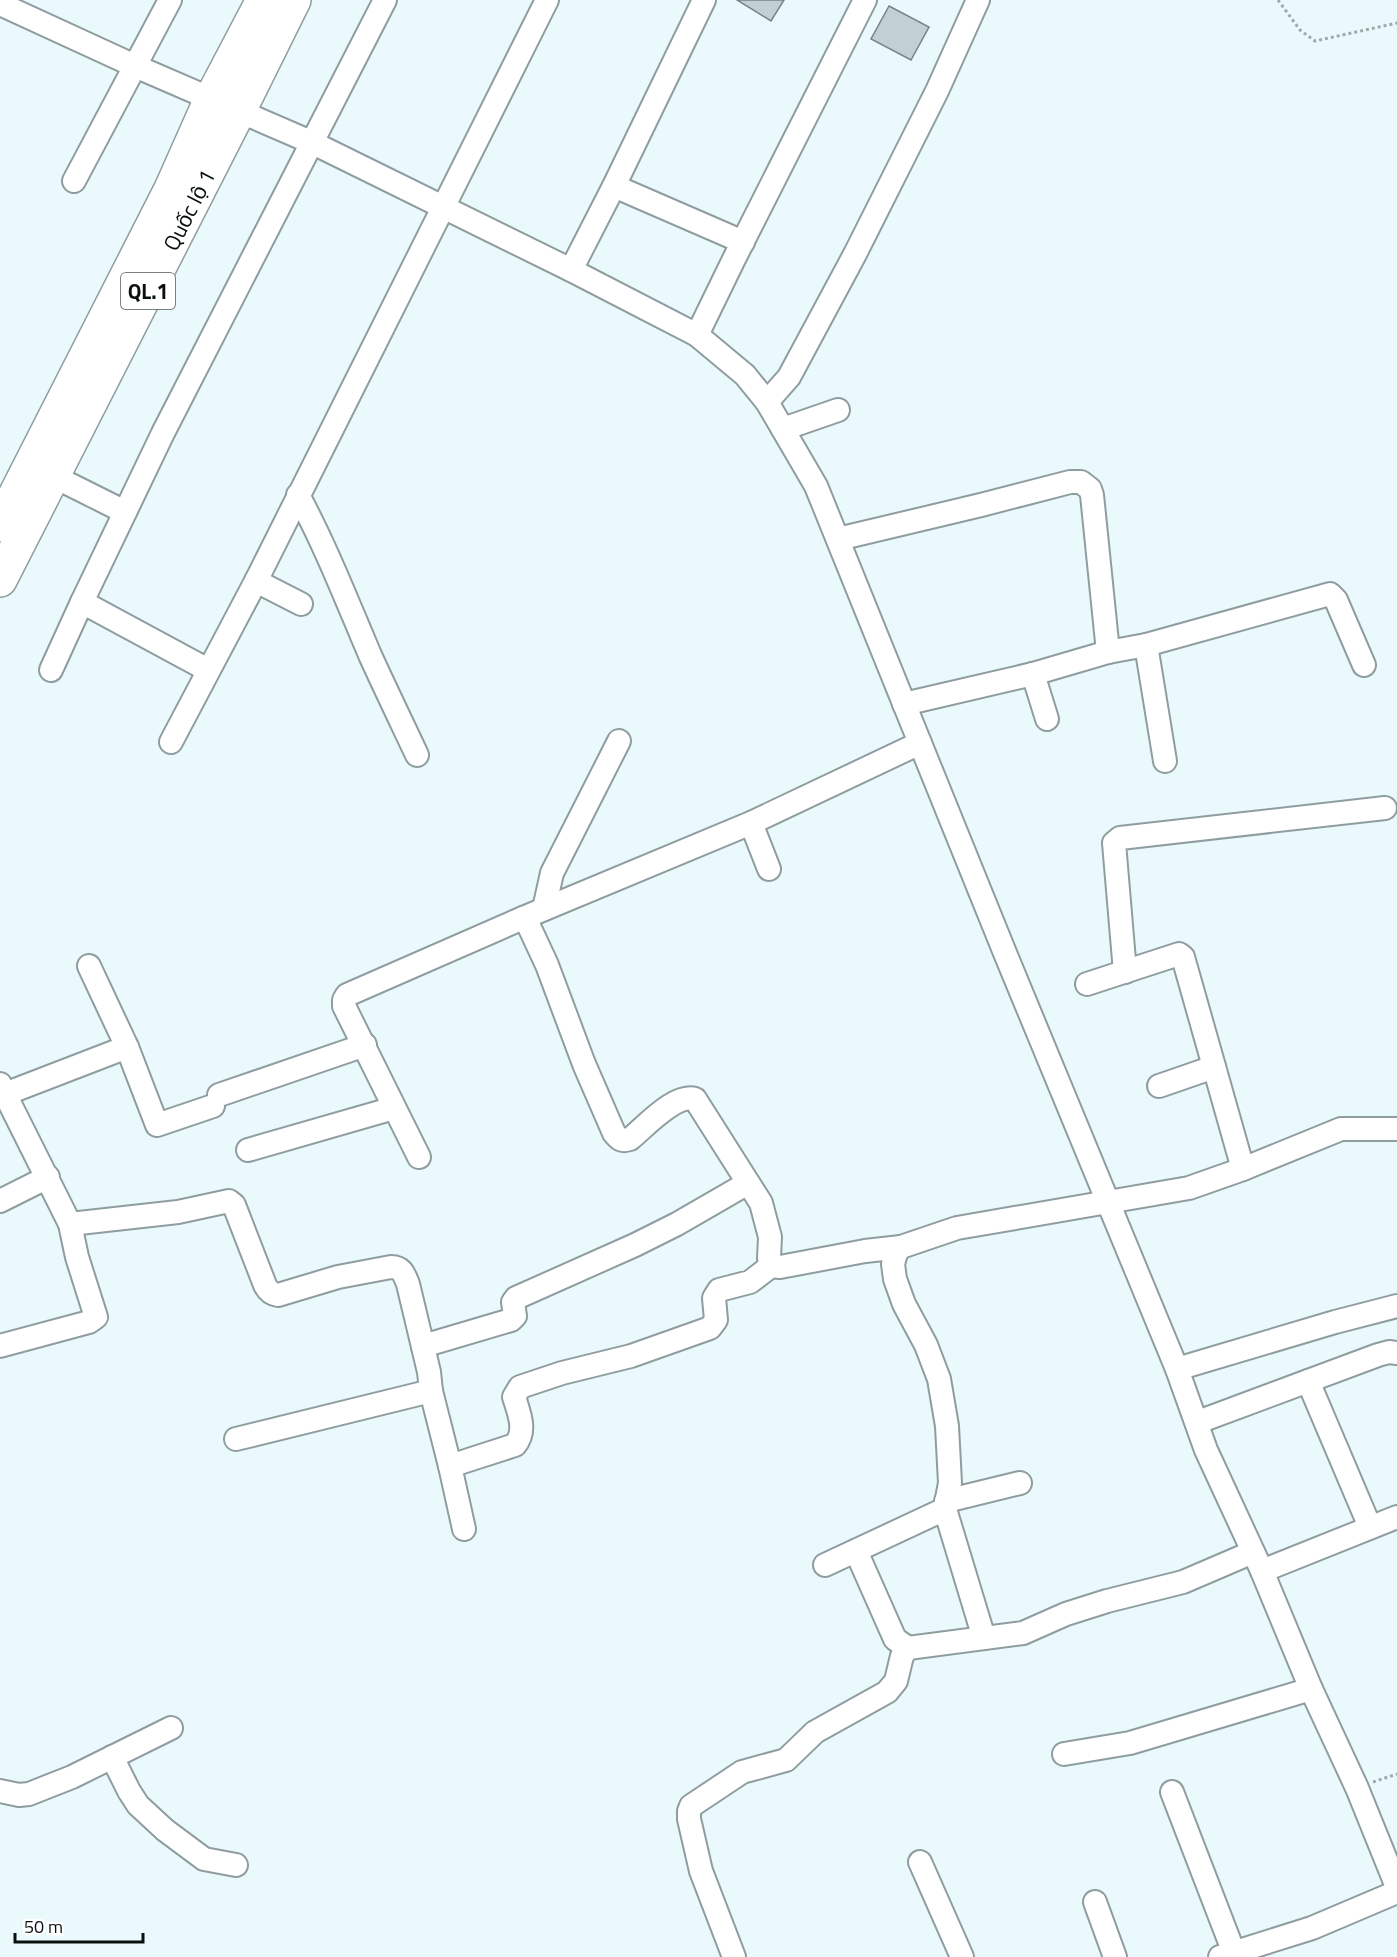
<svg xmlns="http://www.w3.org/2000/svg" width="1397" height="1957" viewBox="0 0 1397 1957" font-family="'Titillium Web',sans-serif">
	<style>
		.building { fill: #c2d0d3; stroke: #768486; stroke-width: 1.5 }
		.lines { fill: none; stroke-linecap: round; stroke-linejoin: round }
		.minor-casing { stroke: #8f9da0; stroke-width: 26 }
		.highway-casing { stroke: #8f9da0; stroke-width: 36 }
		.path { stroke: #9eaaac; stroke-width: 3; stroke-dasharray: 3 3; stroke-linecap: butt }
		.minor { stroke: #fff; stroke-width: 22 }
		.highway { stroke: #fff; stroke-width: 33 }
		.labels { text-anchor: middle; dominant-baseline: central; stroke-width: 4.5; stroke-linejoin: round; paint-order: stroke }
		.shield { fill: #fff; stroke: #545858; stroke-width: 1.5 }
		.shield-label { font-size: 21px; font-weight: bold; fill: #0a1010 }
		.street-label { font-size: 22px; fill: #0a1010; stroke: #fff }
	</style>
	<rect width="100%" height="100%" fill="#eafafc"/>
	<g class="building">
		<path d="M737,0H784L771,21Z"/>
		<path d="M889,6L929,27L911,60L871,39Z"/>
	</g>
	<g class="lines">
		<defs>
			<g id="minor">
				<path d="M0,4L135,66L313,143L571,270L697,335L745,375L767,402L816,486L1005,953L1177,1369L1206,1450L1262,1571L1311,1689L1357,1788L1397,1887"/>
				<path d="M74,181L170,0"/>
				<path d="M614,186L743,242"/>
				<path d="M571,270L614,186L704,0"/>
				<path d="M697,335L734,259L865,0"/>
				<path d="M767,402L789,377L855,254L937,91L978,0"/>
				<path d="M783,429L838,410"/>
				<path d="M53,476L125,512"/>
				<path d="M298,495C326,547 347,601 370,655C385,688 401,721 417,755"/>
				<path d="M838,539L981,505L1070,482H1081L1090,489L1092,495L1108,652"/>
				<path d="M256,581L301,604"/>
				<path d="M1146,645L1165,761"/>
				<path d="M51,670L82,602"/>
				<path d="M208,670L82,602L163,433L385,0"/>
				<path d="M1033,674L1047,719"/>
				<path d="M904,704L1033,674L1108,652L1146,645L1330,594L1336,600L1364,665"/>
				<path d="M171,742L256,581L547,0"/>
				<path d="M751,823L769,869"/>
				<path d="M544,909L552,873L619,741"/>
				<path d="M523,918L527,922L547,965L584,1064L614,1133C619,1139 621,1142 630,1139C645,1127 675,1093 695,1099L761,1203L770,1237L769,1258L771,1266L780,1267L865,1251L901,1247"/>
				<path d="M1125,972L1114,843L1120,838L1385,808"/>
				<path d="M1087,984L1179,954L1183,957L1243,1169"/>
				<path d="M127,1047L157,1125L213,1106"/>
				<path d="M0,1084L70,1224L77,1257L96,1317L89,1322L0,1346"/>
				<path d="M1159,1086L1214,1067"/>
				<path d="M5,1094L127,1047L89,966"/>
				<path d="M219,1095L365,1045"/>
				<path d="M248,1150L394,1108"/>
				<path d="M419,1157L344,1006V1000L347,995L523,918L751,823L920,743"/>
				<path d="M0,1201L48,1177"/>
				<path d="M70,1224L178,1212L229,1201L234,1205L265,1285C268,1291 271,1294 278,1295L338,1277L391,1267C402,1267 404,1274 408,1284L429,1372L431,1391L236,1439"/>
				<path d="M423,1346L511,1320L515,1316L513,1302L516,1298L635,1245L677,1224L748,1183"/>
				<path d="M1177,1369L1335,1322L1397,1306"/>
				<path d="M1308,1381L1370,1527"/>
				<path d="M431,1391L450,1466L464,1529"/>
				<path d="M1198,1422L1378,1355L1389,1352L1397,1353"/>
				<path d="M450,1466L515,1445C527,1431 519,1413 514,1397L520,1387L562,1373L631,1356L710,1328L716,1320L714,1298L719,1290L750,1282L771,1266"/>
				<path d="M946,1501L1020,1483"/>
				<path d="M856,1551L895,1639L908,1648"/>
				<path d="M825,1565L945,1509"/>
				<path d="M1262,1571L1397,1517"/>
				<path d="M984,1638L945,1509L950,1483L947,1426L939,1379L926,1345L904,1304L895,1279L893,1264L896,1253L901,1247L957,1228L1189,1188L1243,1169L1341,1129H1397"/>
				<path d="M1064,1754L1130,1743L1311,1689"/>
				<path d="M112,1757L129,1791L138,1805L165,1830L204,1859L236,1865"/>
				<path d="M0,1791L19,1795L29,1794L72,1777L171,1728"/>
				<path d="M1172,1792L1234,1953"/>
				<path d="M920,1862L962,1957"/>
				<path d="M1095,1902L1115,1957"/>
				<path d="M734,1957L701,1871L689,1819V1811L691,1806L742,1772L786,1760L815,1732L887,1692L896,1681L902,1656L908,1648L1023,1633L1066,1614L1107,1601L1183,1582L1253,1552"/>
				<path d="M1220,1957L1312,1928L1397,1892"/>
			</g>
			<g id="highway">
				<path d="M0,525L171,189L211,99L263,0"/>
				<path d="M0,580L239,111L294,0"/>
			</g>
		</defs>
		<use href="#minor" class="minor-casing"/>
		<use href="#highway" class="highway-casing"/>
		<g class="path">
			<path d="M1278,0L1300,30L1315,41L1397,23"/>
			<path d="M1373,1782L1397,1774"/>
		</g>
		<use href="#minor" class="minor"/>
		<use href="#highway" class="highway"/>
	</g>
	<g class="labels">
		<rect class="shield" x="121" y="273" width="54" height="36" rx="4.5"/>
		<g class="shield-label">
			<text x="148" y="291">QL.1</text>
		</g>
		<g class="street-label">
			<text transform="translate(189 210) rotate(-63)">Quốc lộ 1</text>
		</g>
	</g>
	<path d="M15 1933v9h128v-9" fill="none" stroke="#0a1010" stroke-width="3"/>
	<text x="24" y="1933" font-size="18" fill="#0a1010" stroke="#ffffff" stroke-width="4.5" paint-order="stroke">50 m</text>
</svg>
